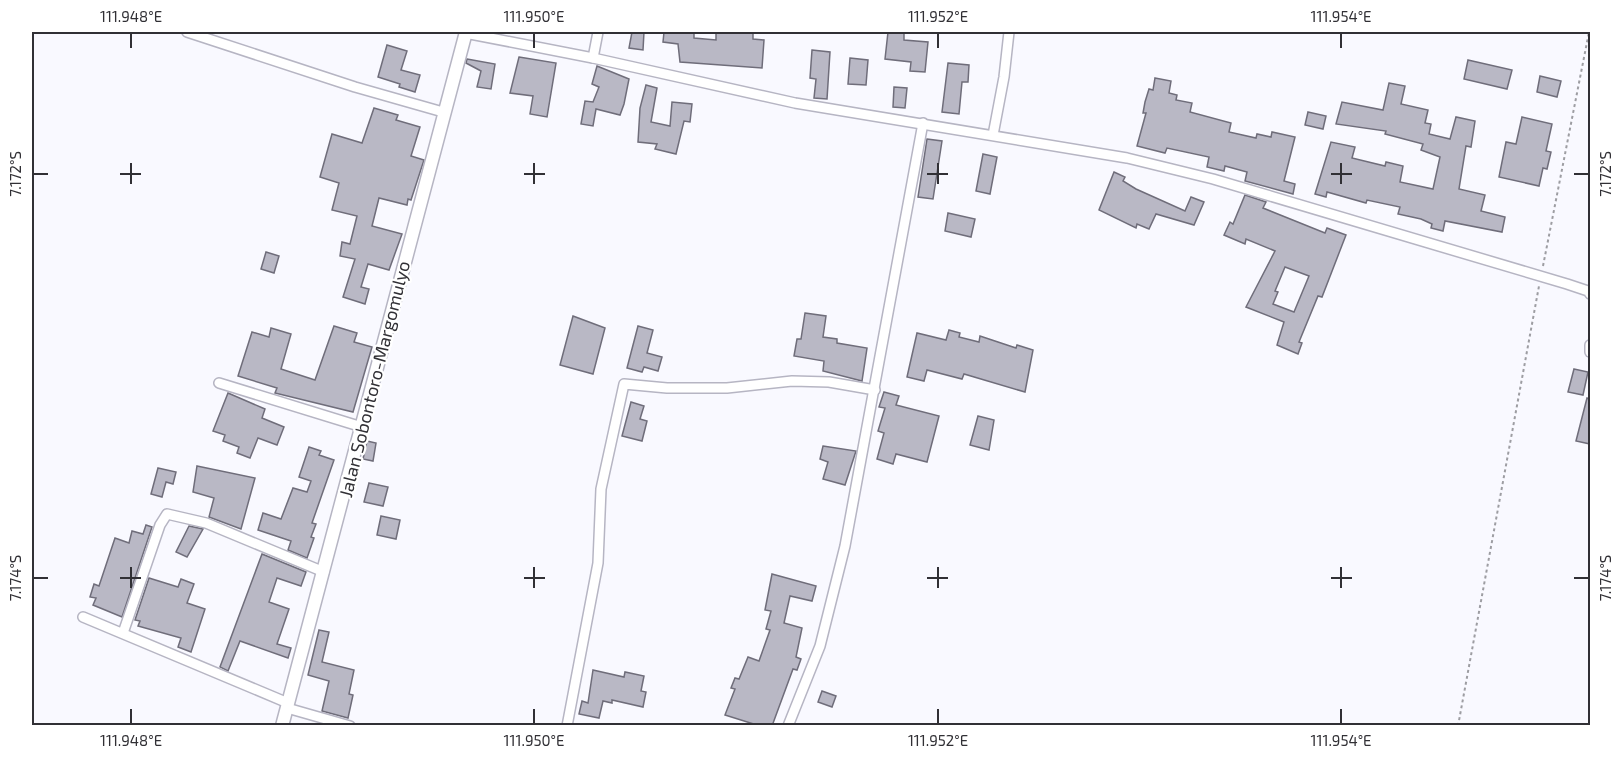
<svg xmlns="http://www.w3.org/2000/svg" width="1622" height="757" viewBox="0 0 1622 757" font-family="'Exo 2',sans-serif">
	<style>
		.building { fill: #b9b8c5; stroke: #6f6d7a; stroke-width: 1.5; fill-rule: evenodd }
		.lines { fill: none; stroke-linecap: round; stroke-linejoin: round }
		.minor-casing { stroke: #b6b5c3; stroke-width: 12 }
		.tertiary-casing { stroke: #b6b5c3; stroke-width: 15 }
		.path { stroke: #9d9da2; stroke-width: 2; stroke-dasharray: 3 3; stroke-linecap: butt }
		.minor { stroke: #fff; stroke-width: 9 }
		.tertiary { stroke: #fff; stroke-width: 12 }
		.ticks { fill: none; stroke: #313035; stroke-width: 2 }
		.labels { text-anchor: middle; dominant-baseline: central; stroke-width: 4.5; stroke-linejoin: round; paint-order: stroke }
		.street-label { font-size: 18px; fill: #313035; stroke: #fff }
		.neatline { fill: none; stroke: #313035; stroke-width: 2 }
		.ticks-label { font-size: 15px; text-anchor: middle; fill: #313035 }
	</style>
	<rect width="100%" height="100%" fill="#f9f9ff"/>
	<g class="building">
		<path d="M632,32H644L643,50L629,48Z"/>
		<path d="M664,32H694V38L716,40V32H753V39L764,40L762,68L680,62L678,44L663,42Z"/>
		<path d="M888,32H904V40L928,42L925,72L910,71L911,62L885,59Z"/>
		<path d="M387,45L407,51L401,70L420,75L415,92L399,87L400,84L378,77Z"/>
		<path d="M812,50L830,52L827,99L814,98L816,79L810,78Z"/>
		<path d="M519,57L556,63L547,117L530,114L533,96L510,93Z"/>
		<path d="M850,58L868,60L866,85L848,84Z"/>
		<path d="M467,59L495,64L491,89L477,87L481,71L466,63Z"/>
		<path d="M1468,60L1512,70L1507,89L1464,79Z"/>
		<path d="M948,63L969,65L968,82H962L959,114L942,112Z"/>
		<path d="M597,66L629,79L624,104L620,115L596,109L593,126L581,124L585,101L593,102L599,87L592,84Z"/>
		<path d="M1540,76L1561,81L1557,97L1537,92Z"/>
		<path d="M1155,78L1171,81L1169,93L1177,95L1176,100L1192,103L1190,112L1231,123L1229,132L1256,138L1257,134L1271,137L1272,132L1295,137L1284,181L1295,184L1293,194L1245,181L1247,172L1225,166L1224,171L1207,167L1209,157L1167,148L1165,153L1137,146L1146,113H1143L1145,102L1149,89L1153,90Z"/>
		<path d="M1389,83L1405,86L1401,104L1428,110L1425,123L1431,124L1429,134L1450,139L1456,117L1475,121L1471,147L1466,146L1459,189L1485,195L1481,211L1505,217L1502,232L1445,221L1443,231L1431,228L1432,224L1421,219L1398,214L1400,207L1367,200L1366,203L1327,192L1326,197L1315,194L1331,142L1355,147L1352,158L1385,166L1386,162L1403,166L1400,182L1433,189L1440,157L1421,150L1423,144L1385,134L1386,131L1336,124L1342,102L1383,110Z"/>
		<path d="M646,85L657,88L651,122L670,126L672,102L692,104L690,122L684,121L676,154L655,149L657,144L638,142L640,108Z"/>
		<path d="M894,87L907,88L905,108L893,107Z"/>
		<path d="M374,108L398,115L396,120L420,127L411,156L424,160L411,200L408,199L407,205L379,198L372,226L402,234L389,270L368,264L361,287L369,289L365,304L343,297L355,259L340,256L342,242L350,244L357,216L332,210L339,183L320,177L332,134L362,143Z"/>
		<path d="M1308,112L1326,116L1323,129L1305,125Z"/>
		<path d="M1522,117L1552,124L1546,151L1551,152L1547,169L1543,168L1539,186L1499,177L1506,142L1516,144Z"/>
		<path d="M927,139L942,141L933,199L918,197Z"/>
		<path d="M983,154L997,157L990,194L976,191Z"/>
		<path d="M1114,172L1125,177L1123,181L1136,189L1185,211L1191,197L1204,202L1194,225L1156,214L1149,229L1137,224L1136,228L1099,210Z"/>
		<path d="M1245,195L1266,202L1263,208L1325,233L1327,228L1346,235L1322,297L1318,296L1299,342L1302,343L1298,354L1277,345L1284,322L1246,307L1275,251L1246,239L1245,244L1224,235L1230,222L1233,224ZM1285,267L1309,276L1294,312L1273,304L1278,292L1275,291Z"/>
		<path d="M948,213L975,219L971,237L945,231Z"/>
		<path d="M266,252L279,256L274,273L261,269Z"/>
		<path d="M805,313L826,316L823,337L837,339V343L867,348L862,381L823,371L824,361L794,356L797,339H801Z"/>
		<path d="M573,316L605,328L593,374L560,365Z"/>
		<path d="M334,326L357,333L354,342L372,347L353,412L275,393L277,388L238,376L252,332L269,337L271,328L291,334L281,369L315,380Z"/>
		<path d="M638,326L653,330L647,353L662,357L658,371L644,367L642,372L627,368Z"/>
		<path d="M949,330L960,333L959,337L979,342L980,336L1016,348L1017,345L1033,350L1025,392L964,374L962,379L927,370L924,381L907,377L917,333L946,340Z"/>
		<path d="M1574,369L1588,372L1583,395L1568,392Z"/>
		<path d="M884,392L899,396L896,405L939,416L927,462L896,454L893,464L877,459L884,433L878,431L885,408L879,407Z"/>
		<path d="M228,393L265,409L262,418L284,427L277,445L258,438L250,458L237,453L239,447L223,441L225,435L213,431Z"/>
		<path d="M1587,398L1590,399V444L1576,441Z"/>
		<path d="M631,402L644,406L640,419L647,421L642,441L622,436Z"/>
		<path d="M978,416L994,420L989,450L970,445Z"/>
		<path d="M367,441L376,443L373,461L363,459Z"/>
		<path d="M823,446L856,451L845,485L823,479L828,462L820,459Z"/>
		<path d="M309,447L321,451L319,455L334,460L312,523L316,524L311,537L314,538L307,558L288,550L291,541L258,530L263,513L281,519L293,488L307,492L311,481L299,477Z"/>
		<path d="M197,466L255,478L241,529L209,517L214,498L193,492Z"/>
		<path d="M158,468L176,472L173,484L166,482L162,497L151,494Z"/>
		<path d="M369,483L388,487L383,506L364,502Z"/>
		<path d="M381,516L400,520L396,539L377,535Z"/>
		<path d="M146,525L152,527L122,617L93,605L96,598L90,597L94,584L99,586L115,538L129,543L132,531L143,534Z"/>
		<path d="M189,526L203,529L187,557L176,552Z"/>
		<path d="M262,554L306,572L301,586L277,578L269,602L289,609L277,644L291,648L288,658L240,641L228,671L220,667Z"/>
		<path d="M772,574L816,586L812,601L790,596L784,623L802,628L796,657L801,659L797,670L793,669L772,726H760L725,715L735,689L731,688L735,678L739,679L748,657L759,661L770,630L766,629L771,611L765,610Z"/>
		<path d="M149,578L178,587L181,579L194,584L187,603L205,609L191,652L178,647L181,638L138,626L140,621L135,620Z"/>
		<path d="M319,630L329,632L322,662L354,670L349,694L353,695L348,718L322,711L329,681L308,675Z"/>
		<path d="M593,670L624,677L625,672L644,676L641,691L646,692L643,707L612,700V703L603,701L599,718L579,714L582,701L588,703Z"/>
		<path d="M822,691L836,696L832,707L818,702Z"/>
	</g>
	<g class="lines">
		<defs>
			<g id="minor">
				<path d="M187,32L355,87L443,112"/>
				<path d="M465,33L593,58L795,103L1127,158L1213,179L1567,284L1588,291L1590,294"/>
				<path d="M593,58L598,32"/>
				<path d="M993,135L1004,77L1009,32"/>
				<path d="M1590,345V352"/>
				<path d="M219,383L362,427"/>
				<path d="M83,617L288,703"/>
				<path d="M123,633L160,525L167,514L206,523L324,572"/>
				<path d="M287,708L350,726"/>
				<path d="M567,726L598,563L601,489L624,384L667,388H727L792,381L829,382L875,390"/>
				<path d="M788,726L820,646L845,546L923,123"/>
			</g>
			<path id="tertiary" d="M282,726L466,32"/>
		</defs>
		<use href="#minor" class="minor-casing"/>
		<use href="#tertiary" class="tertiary-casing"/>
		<g class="path">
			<path d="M1543,266L1589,32"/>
			<path d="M1458,726L1539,286"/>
		</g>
		<use href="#minor" class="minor"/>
		<use href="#tertiary" class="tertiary"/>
	</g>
	<path class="ticks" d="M131,33V48M534,33V48M938,33V48M1341,33V48M131,163V184M534,163V184M938,163V184M1341,163V184M33,174H48M120,174H141M524,174H545M927,174H948M1331,174H1352M1574,174H1589M131,567V588M534,567V588M938,567V588M1341,567V588M33,578H48M120,578H141M524,578H545M927,578H948M1331,578H1352M1574,578H1589M131,709V724M534,709V724M938,709V724M1341,709V724"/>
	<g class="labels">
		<g class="street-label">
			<text transform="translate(374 379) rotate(-76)">Jalan Sobontoro-Margomulyo</text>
		</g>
	</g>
	<rect width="1622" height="757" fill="none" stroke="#ffffff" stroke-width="66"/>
	<rect x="33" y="33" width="1556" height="691" class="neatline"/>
	<g class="ticks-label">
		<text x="131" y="22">111.948°E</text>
		<text x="534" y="22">111.950°E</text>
		<text x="938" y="22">111.952°E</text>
		<text x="1341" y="22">111.954°E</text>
		<text transform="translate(16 174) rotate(-90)" y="5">7.172°S</text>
		<text transform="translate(1606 174) rotate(-90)" y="5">7.172°S</text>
		<text transform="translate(16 578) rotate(-90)" y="5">7.174°S</text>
		<text transform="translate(1606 578) rotate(-90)" y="5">7.174°S</text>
		<text x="131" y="746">111.948°E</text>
		<text x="534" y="746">111.950°E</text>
		<text x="938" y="746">111.952°E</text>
		<text x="1341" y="746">111.954°E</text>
	</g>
</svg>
